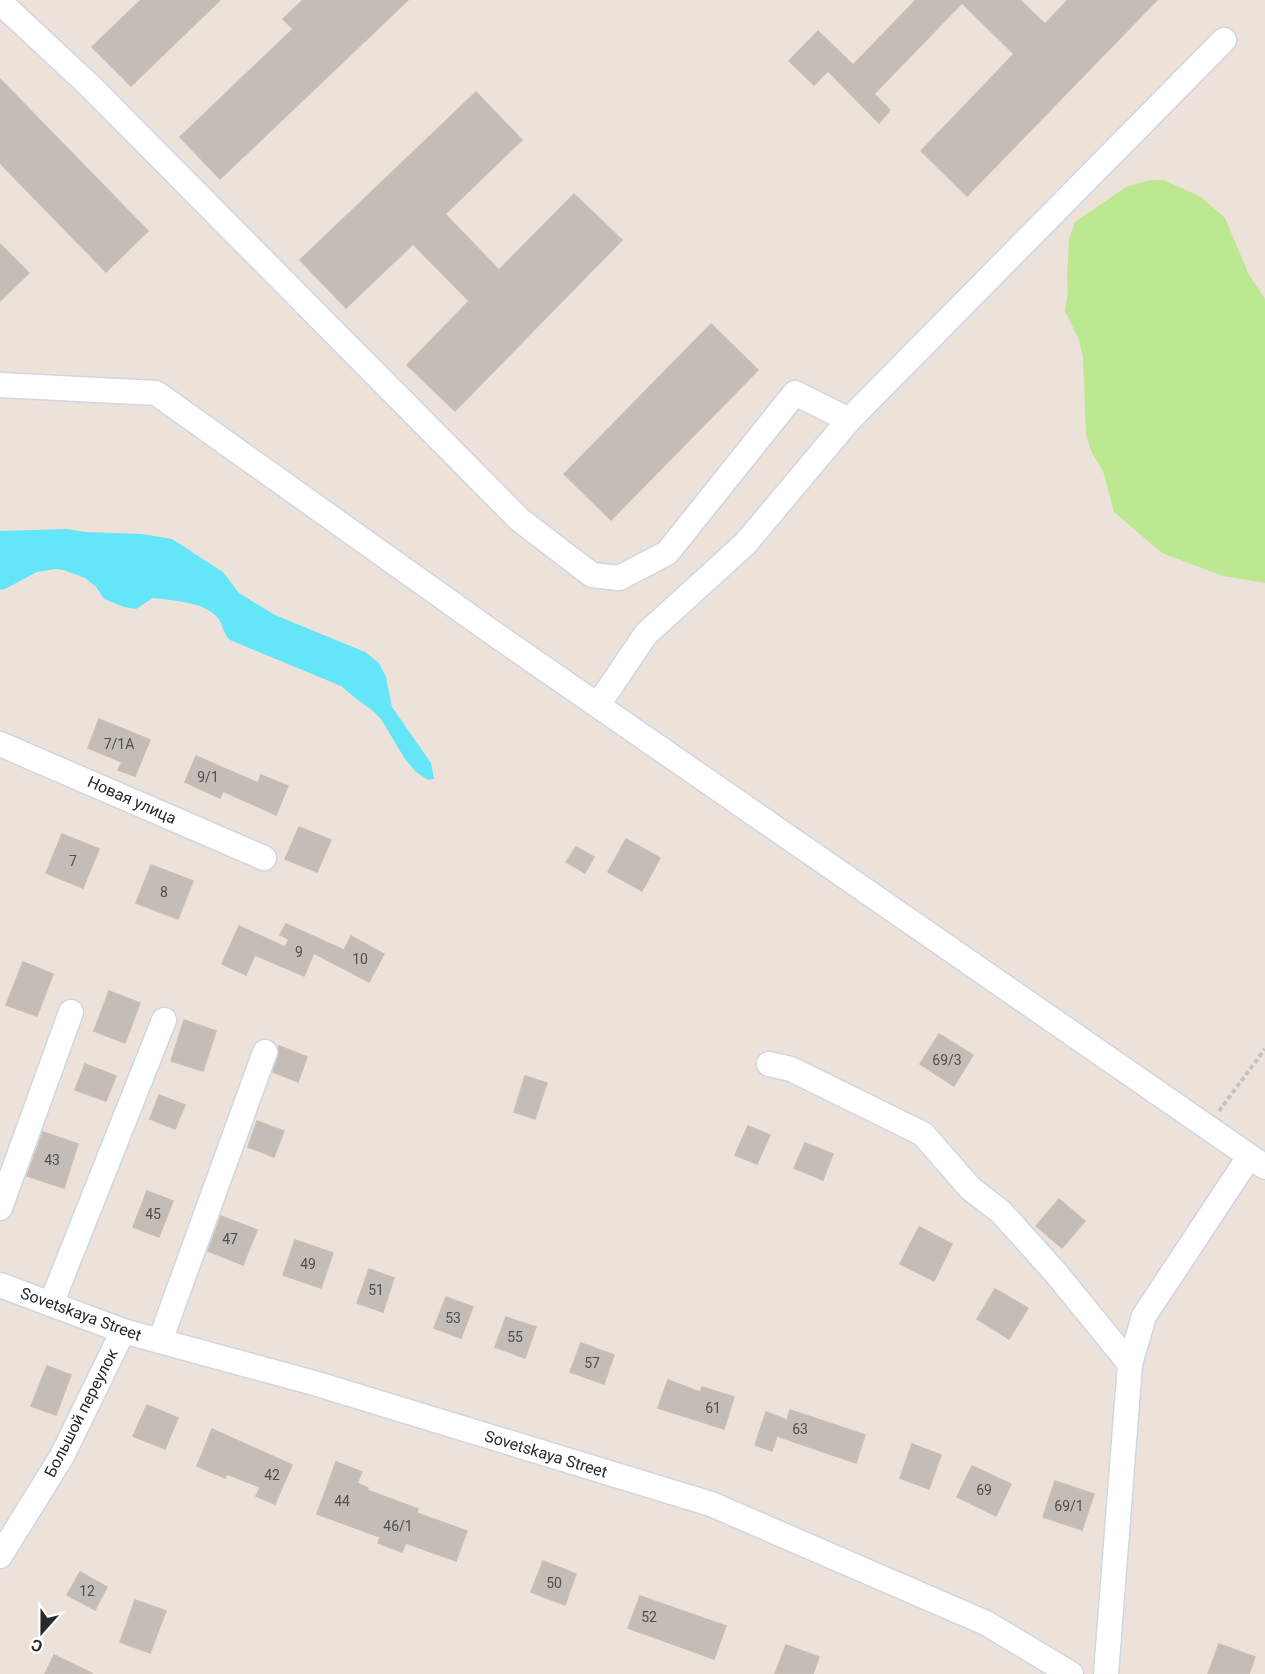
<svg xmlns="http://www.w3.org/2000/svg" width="1265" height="1674" viewBox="0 0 1265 1674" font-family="Roboto,sans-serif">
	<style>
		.green { fill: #bbe891 }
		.water { fill: #64e5f8 }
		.building { fill: #c4bcb7; stroke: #c8beb3; stroke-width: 1.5 }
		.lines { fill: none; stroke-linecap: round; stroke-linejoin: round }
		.minor-casing { stroke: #cfd6e4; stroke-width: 27 }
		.path { stroke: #c3c3c3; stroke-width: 4; stroke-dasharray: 4.5 3; stroke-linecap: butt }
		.minor { stroke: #fff; stroke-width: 24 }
		.labels { text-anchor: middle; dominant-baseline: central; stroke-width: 4.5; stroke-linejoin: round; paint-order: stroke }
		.number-label { font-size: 14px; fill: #504e4c }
		.street-label { font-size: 16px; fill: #292929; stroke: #fff }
	</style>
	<rect width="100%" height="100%" fill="#ede2da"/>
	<path class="green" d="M1149,180H1164L1201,197L1225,218L1249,275L1265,299V583L1223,576L1162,553L1114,512L1103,471L1091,451L1086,434L1083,358L1079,340L1065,311L1068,291L1067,278L1069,239L1075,222L1126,187Z"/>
	<path class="water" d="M67,529L85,532L142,534L172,539L223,572L239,593L275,615L365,652L379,663L386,677L392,707L431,763L434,779L428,780L416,772L405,759L381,719L372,710L359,701L341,686L230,640C221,631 224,624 216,616C203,602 171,600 153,598L136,609L124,607L104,599L96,587L85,578L64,570L55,569L37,572L5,589L0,590V531Z"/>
	<g class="building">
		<path d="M141,0H220L131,86L92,47Z"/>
		<path d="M303,0H408L220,179L180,137L293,29L283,19Z"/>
		<path d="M916,0H1020L1045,24L1068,0H1157L967,196L921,151L1014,54L962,3L874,94L890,110L879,123L828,71L814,85L789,61L818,31L853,65Z"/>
		<path d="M0,79L148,231L106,272L0,163Z"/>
		<path d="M476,92L522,140L445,214L499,270L574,194L622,240L455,411L407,365L469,301L413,244L346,308L300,260Z"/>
		<path d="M0,244L29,273L0,301Z"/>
		<path d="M711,324L758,370L611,520L564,474Z"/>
		<path d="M99,719L150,740L135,776L118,770L122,762L88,748Z"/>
		<path d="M196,756L258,783L261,775L288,786L276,815L223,791L220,798L185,782Z"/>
		<path d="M299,827L331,840L317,872L285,859Z"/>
		<path d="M62,834L99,849L83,888L46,873Z"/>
		<path d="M626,839L660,858L642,891L608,872Z"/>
		<path d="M576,847L594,857L585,873L566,862Z"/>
		<path d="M151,865L193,881L178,919L136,903Z"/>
		<path d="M286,924L344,950L351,936L384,954L369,982L314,953L304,976L255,955L246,975L222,964L239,926L285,947L289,939L280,935Z"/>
		<path d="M23,962L53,974L37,1016L6,1005Z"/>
		<path d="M109,991L140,1003L125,1043L94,1031Z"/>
		<path d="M184,1020L216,1031L203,1071L171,1061Z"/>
		<path d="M939,1034L973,1055L954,1086L920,1064Z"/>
		<path d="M279,1046L307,1057L298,1082L273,1072L278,1057Z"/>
		<path d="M85,1064L116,1076L106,1101L75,1090Z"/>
		<path d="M525,1076L547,1083L535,1119L514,1112Z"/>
		<path d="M159,1095L185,1105L175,1129L150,1119Z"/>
		<path d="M257,1121L284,1131L274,1157L248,1147Z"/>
		<path d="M748,1126L770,1135L757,1164L735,1155Z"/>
		<path d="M43,1132L78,1144L64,1188L27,1176Z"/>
		<path d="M805,1143L833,1154L823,1180L794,1168Z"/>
		<path d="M147,1191L173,1201L159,1237L133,1227Z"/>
		<path d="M1059,1199L1085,1221L1062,1248L1036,1226Z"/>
		<path d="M221,1216L257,1230L243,1265L208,1251Z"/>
		<path d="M919,1227L952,1244L934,1281L900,1264Z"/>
		<path d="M295,1240L333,1253L321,1288L283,1275Z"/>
		<path d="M369,1269L394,1278L383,1312L357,1303Z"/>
		<path d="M995,1289L1028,1308L1009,1339L977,1319Z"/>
		<path d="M446,1297L473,1307L461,1338L434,1328Z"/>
		<path d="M506,1317L536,1327L525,1358L495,1347Z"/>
		<path d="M581,1343L614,1355L604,1384L570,1372Z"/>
		<path d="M47,1366L71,1375L56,1415L31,1406Z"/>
		<path d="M668,1380L700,1392L702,1387L734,1397L724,1429L658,1408Z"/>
		<path d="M147,1405L178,1418L165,1449L133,1436Z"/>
		<path d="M790,1410L865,1435L856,1463L777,1436L772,1451L755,1445L766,1412L787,1420Z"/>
		<path d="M212,1429L292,1465L275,1504L256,1496L260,1487L227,1474L225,1478L197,1466Z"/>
		<path d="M912,1444L941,1455L929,1489L900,1478Z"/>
		<path d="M336,1462L362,1472L357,1483L368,1488L367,1490L418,1509L417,1513L467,1531L456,1561L406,1543L402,1552L378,1543L380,1537L317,1514Z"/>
		<path d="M972,1466L1011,1484L996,1516L957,1497Z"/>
		<path d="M1055,1481L1094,1494L1082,1530L1043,1517Z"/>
		<path d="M543,1561L576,1574L565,1605L531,1592Z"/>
		<path d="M80,1572L107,1587L95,1610L67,1595Z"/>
		<path d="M640,1596L726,1626L714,1659L628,1628Z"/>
		<path d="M135,1600L166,1611L150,1653L120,1642Z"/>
		<path d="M1219,1644L1255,1657L1249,1674H1208Z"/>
		<path d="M786,1645L819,1657L813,1674H775Z"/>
		<path d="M54,1655L93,1674H45Z"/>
	</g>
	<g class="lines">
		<defs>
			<g id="minor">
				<path d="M0,2L90,86L520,520L592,575L619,578L667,553L795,393L849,420L745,544L646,634L598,705"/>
				<path d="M0,385L156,393L496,635L1265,1167"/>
				<path d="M849,420L1224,40"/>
				<path d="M0,744L264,858"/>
				<path d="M769,1064L791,1069L923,1134L970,1188L1001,1212L1055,1272L1130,1364"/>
				<path d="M0,1208L71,1012"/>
				<path d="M0,1285L123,1331L314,1383L711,1504L986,1623L1071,1674"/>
				<path d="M51,1304L164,1020"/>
				<path d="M160,1341L265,1052"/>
				<path d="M0,1556L62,1456L123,1331"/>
				<path d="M1106,1674L1130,1364L1144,1316L1249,1157"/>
			</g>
		</defs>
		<use href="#minor" class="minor-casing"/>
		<path class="path" d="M1219,1111L1265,1049"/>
		<use href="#minor" class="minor"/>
	</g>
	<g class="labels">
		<g class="number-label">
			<text x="119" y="744">7/1А</text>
			<text x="208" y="777">9/1</text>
			<text x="73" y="861">7</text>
			<text x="164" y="892">8</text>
			<text x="299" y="952">9</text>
			<text x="360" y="959">10</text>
			<text x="947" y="1060">69/3</text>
			<text x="52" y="1160">43</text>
			<text x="153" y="1214">45</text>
			<text x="230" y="1239">47</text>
			<text x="308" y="1264">49</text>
			<text x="376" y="1290">51</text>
			<text x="453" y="1318">53</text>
			<text x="515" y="1337">55</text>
			<text x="592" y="1363">57</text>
			<text x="713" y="1408">61</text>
			<text x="800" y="1429">63</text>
			<text x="272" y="1475">42</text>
			<text x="984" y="1490">69</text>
			<text x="342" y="1501">44</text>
			<text x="1069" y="1506">69/1</text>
			<text x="398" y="1526">46/1</text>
			<text x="554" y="1583">50</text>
			<text x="87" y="1591">12</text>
			<text x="649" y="1617">52</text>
		</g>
		<g class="street-label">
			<text transform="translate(132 800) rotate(24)">Новая улица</text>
			<text transform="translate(81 1314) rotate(20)">Sovetskaya Street</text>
			<text transform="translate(81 1413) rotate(-63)">Большой переулок</text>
			<text transform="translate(546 1454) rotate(17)">Sovetskaya Street</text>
		</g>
	</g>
	<g transform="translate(42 1632) rotate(201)" stroke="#ffffff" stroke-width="4.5" paint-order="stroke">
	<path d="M0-4.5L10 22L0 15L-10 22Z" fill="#292929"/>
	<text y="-9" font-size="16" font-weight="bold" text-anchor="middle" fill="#292929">С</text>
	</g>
</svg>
